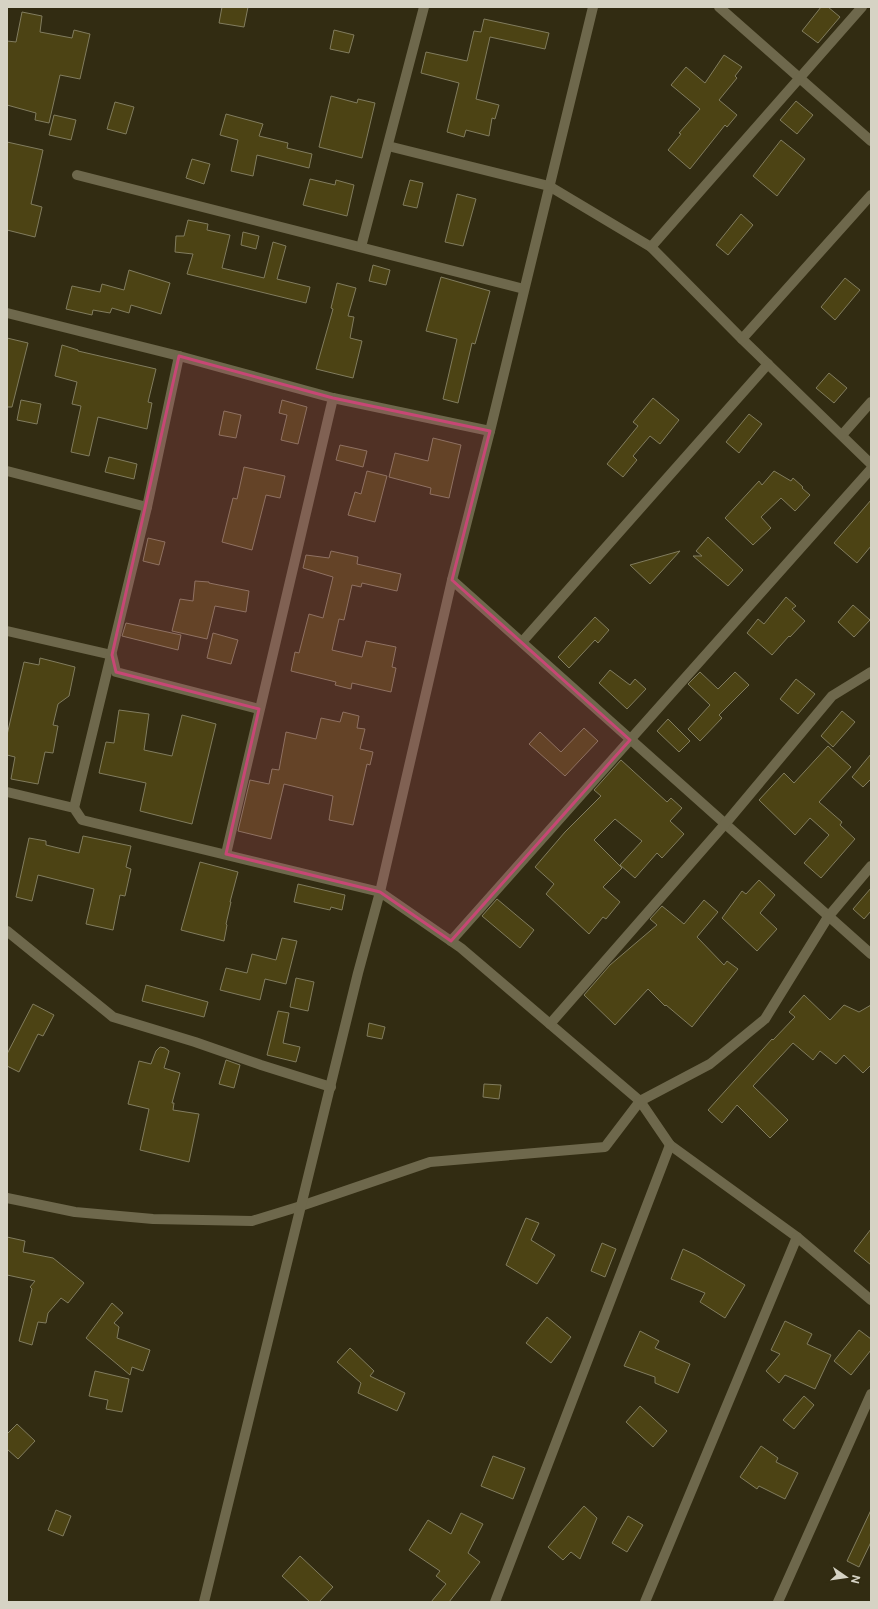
<svg xmlns="http://www.w3.org/2000/svg" width="878" height="1609" viewBox="0 0 878 1609" font-family="'Public Sans',sans-serif">
	<style>
		.building { fill: #4c4314; stroke: #817c5e }
		.lines { fill: none; stroke-linecap: round; stroke-linejoin: round }
		.street { stroke: #6e684c; stroke-width: 10 }
		.secondary { stroke: #6e684c; stroke-width: 10 }
		.marked { fill: #c74775; fill-opacity: 0.2; stroke: #c74775; stroke-width: 3; stroke-linejoin: round }
	</style>
	<rect width="100%" height="100%" fill="#322c12"/>
	<g class="building">
		<path d="M222,7H248L244,27L219,23Z"/>
		<path d="M821,7H828L840,17L818,43L802,31Z"/>
		<path d="M22,12L42,16L40,32L72,38L74,30L90,34L80,79L60,75L49,123L35,120L36,113L7,105V41L16,42Z"/>
		<path d="M484,19L549,33L545,49L490,37L476,99L499,105L495,119L492,118L489,136L466,130L464,137L447,132L459,83L421,73L426,52L467,61L474,31L481,32Z"/>
		<path d="M334,30L354,35L349,53L330,49Z"/>
		<path d="M724,55L742,67L735,76L737,78L719,100L737,115L727,127L725,125L690,169L668,150L681,134L679,133L700,109L671,85L686,67L705,83Z"/>
		<path d="M331,96L357,103L358,99L375,103L362,158L319,147Z"/>
		<path d="M796,101L813,115L797,134L780,120Z"/>
		<path d="M115,102L134,107L126,134L107,129Z"/>
		<path d="M226,114L263,124L259,136L288,143L287,148L312,154L309,168L257,155L253,176L231,171L238,140L220,135Z"/>
		<path d="M54,115L76,120L71,140L49,135Z"/>
		<path d="M781,140L805,159L777,196L753,176Z"/>
		<path d="M7,142L43,150L31,204L42,207L35,237L7,230Z"/>
		<path d="M192,159L210,164L204,184L186,178Z"/>
		<path d="M310,179L335,185L336,180L354,185L347,216L303,205Z"/>
		<path d="M410,180L423,183L417,208L403,205Z"/>
		<path d="M457,194L476,199L463,246L445,242Z"/>
		<path d="M741,214L753,225L728,255L716,245Z"/>
		<path d="M188,220L208,224L207,230L230,235L222,268L264,278L273,242L286,246L277,279L310,287L306,303L187,274L193,254L175,252L176,236H184Z"/>
		<path d="M243,232L259,236L256,249L241,245Z"/>
		<path d="M373,265L390,270L386,285L369,281Z"/>
		<path d="M129,270L170,283L161,314L131,305L129,313L112,308L110,313L93,310L92,315L66,309L72,286L100,292L102,284L124,290Z"/>
		<path d="M441,277L490,291L475,344L472,343L458,403L443,399L457,339L426,331Z"/>
		<path d="M845,278L860,290L835,320L821,307Z"/>
		<path d="M337,283L356,288L348,316L354,317L350,338L362,341L353,378L316,369L333,309L331,308Z"/>
		<path d="M7,338L28,343L12,407H7Z"/>
		<path d="M62,345L78,350V351L156,369L148,402L152,403L147,429L98,417L89,456L71,452L81,406L72,404L77,382L55,376Z"/>
		<path d="M829,373L847,388L834,403L816,388Z"/>
		<path d="M653,398L679,420L660,444L650,436L633,456L637,460L623,477L607,464L638,426L633,422Z"/>
		<path d="M21,400L41,404L37,424L17,420Z"/>
		<path d="M282,400L307,407L298,444L281,440L287,415L279,413Z"/>
		<path d="M224,411L241,415L236,438L219,435Z"/>
		<path d="M749,414L762,424L739,453L726,442Z"/>
		<path d="M433,438L461,445L449,498L430,494L431,488L389,477L395,453L428,461Z"/>
		<path d="M340,445L367,451L363,467L336,460Z"/>
		<path d="M109,457L137,464L134,479L105,472Z"/>
		<path d="M244,467L285,476L280,498L266,495L252,550L222,542L233,498L237,499Z"/>
		<path d="M367,471L387,476L375,522L348,515L355,492L361,494Z"/>
		<path d="M774,471L791,481L793,478L803,487L802,488L810,495L795,511L781,498L761,517L771,528L753,545L725,518L759,481L762,485Z"/>
		<path d="M871,500V546L857,563L834,543Z"/>
		<path d="M708,537L743,570L728,586L693,556H702L696,551Z"/>
		<path d="M148,538L165,542L159,565L143,561Z"/>
		<path d="M331,551L358,557L357,564L401,574L397,591L362,583L361,587L352,585L344,620L339,619L332,650L362,657L366,641L396,647L392,667L396,668L391,692L352,683L351,689L335,685L336,682L291,671L295,652L299,653L309,614L323,618L333,577L303,568L306,555L329,558Z"/>
		<path d="M680,551L650,584L630,565Z"/>
		<path d="M195,581L209,582V583L249,591L246,612L215,606L207,639L172,631L180,599L193,601Z"/>
		<path d="M786,597L796,606L792,609L805,621L790,637L789,636L772,655L747,633L758,619L764,624Z"/>
		<path d="M853,605L870,620L854,637L838,622Z"/>
		<path d="M595,617L609,630L598,643L595,640L569,668L558,657Z"/>
		<path d="M126,623L181,635L178,650L122,636Z"/>
		<path d="M213,633L238,640L231,664L207,658Z"/>
		<path d="M40,658L75,667L69,696L58,704L53,725L58,726L53,753L45,752L38,784L11,779L15,757L7,755V735L24,662L39,665Z"/>
		<path d="M610,670L630,685L635,679L646,689L627,709L599,683Z"/>
		<path d="M700,672L718,689L735,672L749,685L719,715L722,718L700,741L688,729L710,705L688,684Z"/>
		<path d="M796,679L815,694L798,714L780,699Z"/>
		<path d="M119,710L149,714L144,750L172,756L182,715L216,724L192,824L140,811L146,783L99,773L106,742L114,743Z"/>
		<path d="M842,711L855,722L833,747L821,736Z"/>
		<path d="M343,712L359,716L357,728L365,729L360,749L373,752L370,765L367,764L353,825L329,820L333,796L284,784L271,839L238,831L250,780L269,784L272,769L279,770L286,732L316,739L321,718L340,722Z"/>
		<path d="M668,719L690,741L679,752L657,731Z"/>
		<path d="M584,728L598,741L565,776L529,744L540,732L561,752Z"/>
		<path d="M828,746L851,767L819,802L842,822L840,825L855,839L821,878L804,863L829,835L810,818L795,835L759,800L784,773L794,783Z"/>
		<path d="M871,754V779L863,787L852,777Z"/>
		<path d="M621,760L667,802L671,798L682,808L670,821L684,834L662,858L657,853L635,878L620,865L642,841L615,819L594,840L622,868L603,887L620,902L606,919L603,917L589,934L546,894L554,884L535,867L565,832L601,796L594,790Z"/>
		<path d="M83,836L131,846L126,867L131,869L125,896L120,895L113,930L86,924L94,889L38,875L32,901L16,897L29,838L46,841V845L79,853Z"/>
		<path d="M200,862L238,872L230,902H231L226,924L227,925L224,941L181,930Z"/>
		<path d="M759,880L775,895L760,913L777,929L757,951L722,918L742,891L746,894Z"/>
		<path d="M298,884L345,895L342,910L331,907L330,910L294,902Z"/>
		<path d="M871,888V911L864,919L853,909Z"/>
		<path d="M497,899L534,930L520,948L482,916Z"/>
		<path d="M704,900L718,912L697,937L724,965L727,961L738,969L692,1027L666,1005L665,1006L648,989L615,1025L584,995L610,965L657,925L650,919L662,906L684,924Z"/>
		<path d="M282,938L297,941L286,984L265,979L260,1000L220,990L226,968L247,973L252,954L276,960Z"/>
		<path d="M296,978L314,982L308,1011L290,1007Z"/>
		<path d="M146,985L208,1002L204,1017L142,1001Z"/>
		<path d="M804,995L830,1020L844,1005L859,1012L871,1005V1065L863,1073L844,1055L836,1064L820,1051L813,1060L793,1043L753,1086L788,1120L770,1138L737,1105L722,1123L708,1110L772,1039L773,1040L795,1017L789,1012Z"/>
		<path d="M33,1004L54,1015L43,1036L38,1034L19,1072L7,1066V1054Z"/>
		<path d="M278,1011L289,1013L283,1043L300,1047L296,1062L267,1055Z"/>
		<path d="M369,1023L385,1027L382,1039L367,1036Z"/>
		<path d="M160,1047L165,1048L169,1051L164,1068L180,1073L172,1103H174L173,1110L199,1114L189,1162L140,1150L149,1109L128,1104L139,1061L151,1064L156,1051Z"/>
		<path d="M226,1060L240,1065L234,1088L219,1084Z"/>
		<path d="M484,1084L501,1085L499,1099L483,1097Z"/>
		<path d="M526,1218L539,1223L531,1240L555,1255L537,1284L506,1265Z"/>
		<path d="M871,1229V1265L854,1251Z"/>
		<path d="M7,1237L25,1241L23,1252L53,1258L84,1283L68,1303L61,1298L48,1313L46,1323L38,1322L32,1345L19,1341L32,1289L30,1287L35,1281L7,1275Z"/>
		<path d="M602,1243L616,1249L605,1277L591,1271Z"/>
		<path d="M683,1249L696,1255L745,1285L725,1318L700,1302L705,1293L671,1279Z"/>
		<path d="M112,1303L123,1313L114,1323L119,1327L117,1338L150,1350L143,1371L132,1367L130,1375L86,1338Z"/>
		<path d="M547,1317L571,1337L551,1363L526,1343Z"/>
		<path d="M785,1321L812,1334L807,1344L831,1355L815,1389L785,1375L779,1383L766,1371L780,1354L771,1350Z"/>
		<path d="M859,1330L871,1339V1350L851,1375L834,1361Z"/>
		<path d="M640,1331L659,1341L655,1348L690,1364L678,1393L655,1383V1377L624,1366Z"/>
		<path d="M350,1348L374,1371L370,1376L405,1393L397,1411L358,1393L361,1383L337,1362Z"/>
		<path d="M95,1371L129,1379L122,1412L106,1409L108,1400L89,1396Z"/>
		<path d="M804,1396L814,1405L794,1429L783,1420Z"/>
		<path d="M640,1406L667,1431L653,1447L626,1422Z"/>
		<path d="M17,1424L35,1441L18,1459L7,1449V1434Z"/>
		<path d="M761,1446L778,1458L776,1462L798,1473L785,1499L759,1486L757,1489L740,1477Z"/>
		<path d="M493,1456L525,1468L513,1499L481,1486Z"/>
		<path d="M584,1506L597,1518L580,1559L571,1552L563,1560L548,1547Z"/>
		<path d="M56,1510L71,1516L63,1536L48,1530Z"/>
		<path d="M871,1510V1542L859,1567L847,1561Z"/>
		<path d="M461,1513L483,1524L468,1553L480,1562L449,1602H431L446,1584L436,1576L440,1571L409,1550L428,1520L451,1534Z"/>
		<path d="M628,1516L643,1525L627,1552L612,1543Z"/>
		<path d="M300,1556L333,1587L319,1602H310L282,1576Z"/>
	</g>
	<g class="lines">
		<g class="street">
			<path d="M719,7L871,141"/>
			<path d="M388,146L549,186L651,247L742,339L871,464"/>
			<path d="M77,175L524,289"/>
			<path d="M361,247L424,7"/>
			<path d="M651,247L862,7"/>
			<path d="M7,313L179,356L333,398L490,431"/>
			<path d="M742,339L871,195"/>
			<path d="M842,435L871,402"/>
			<path d="M7,471L147,507"/>
			<path d="M452,580L871,954"/>
			<path d="M7,631L112,655L116,672L259,709"/>
			<path d="M522,642L768,364"/>
			<path d="M7,792L74,808L82,820L380,892L461,948L640,1101L670,1145L797,1237L871,1300"/>
			<path d="M74,808L147,507L179,356"/>
			<path d="M226,854L333,398"/>
			<path d="M7,931L113,1017L195,1042L261,1065L331,1087"/>
			<path d="M451,941L871,469"/>
			<path d="M550,1024L725,824L832,696L871,672"/>
			<path d="M7,1198L75,1212L153,1219L252,1221L301,1206L430,1162L605,1147L640,1101L710,1064L765,1019L828,917L871,866"/>
			<path d="M495,1602L670,1145"/>
			<path d="M645,1602L797,1237"/>
			<path d="M778,1602L871,1394"/>
		</g>
		<path class="secondary" d="M204,1602L358,973L380,892L452,580L490,431L593,7"/>
	</g>
	<path class="marked" d="M179,356L333,398L490,431L452,580L630,740L451,941L380,892L226,854L259,709L116,672L112,655Z"/>
	<rect width="878" height="1609" fill="none" stroke="#d6d3c4" stroke-width="16"/>
	<g transform="translate(846 1577) rotate(103)" stroke="#322c12" stroke-width="3" paint-order="stroke">
	<path d="M0-3L7 15L0 10L-7 15Z" fill="#d6d3c4"/>
	<text y="-6" font-size="11" font-weight="bold" text-anchor="middle" fill="#d6d3c4">N</text>
	</g>
</svg>
